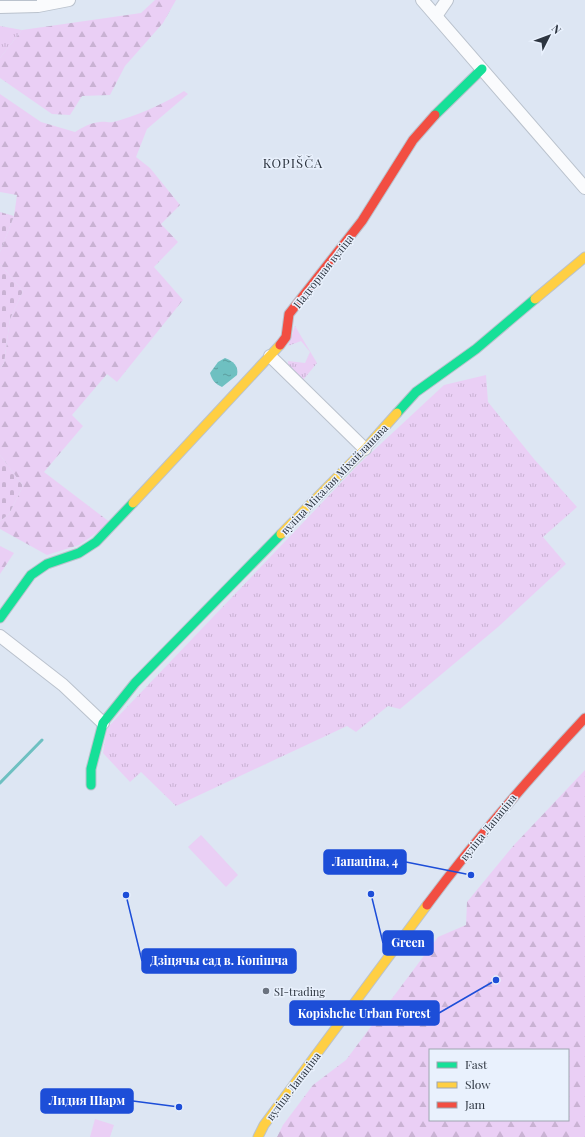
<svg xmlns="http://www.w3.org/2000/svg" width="585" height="1137" viewBox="0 0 585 1137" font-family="'Playfair Display',serif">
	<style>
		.grass { fill: url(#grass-tufts) }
		.forest { fill: url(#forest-firs); fill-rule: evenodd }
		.cemetery { fill: url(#cemetery-stones) }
		.park { fill: #eacff5 }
		.water { fill: url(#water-ripples) }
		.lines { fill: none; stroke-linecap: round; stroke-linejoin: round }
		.stream { stroke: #6ec0c1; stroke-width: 3 }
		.street-casing { stroke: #bac2cd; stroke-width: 14 }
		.fast-casing { stroke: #bac2cd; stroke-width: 11 }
		.slow-casing { stroke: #bac2cd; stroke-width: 11 }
		.jam-casing { stroke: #bac2cd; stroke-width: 11 }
		.street { stroke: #fafbfd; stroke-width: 12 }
		.fast { stroke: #16e098; stroke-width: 9 }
		.slow { stroke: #ffcf43; stroke-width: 9 }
		.jam { stroke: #f24e42; stroke-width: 9 }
		.poi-dot { fill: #6b737f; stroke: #e9f1fd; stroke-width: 1.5 }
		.labels { text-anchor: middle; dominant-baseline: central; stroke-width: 3; stroke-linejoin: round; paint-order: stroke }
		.street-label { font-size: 11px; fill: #2d3540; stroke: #e9f1fd }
		.poi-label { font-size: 11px; fill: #2d3540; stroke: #e9f1fd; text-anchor: start }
		.quarter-label { font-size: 13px; letter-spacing: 1px; fill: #2d3540; stroke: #e9f1fd }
		.leader { fill: none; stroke: #1d4ed8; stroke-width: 1.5 }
		.callout-dot { fill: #1d4ed8; stroke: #e9f1fd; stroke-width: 1.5 }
		.callout { fill: #1d4ed8; stroke: #1d4ed8; stroke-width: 1.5 }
		.callout-label { font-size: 12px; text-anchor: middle; font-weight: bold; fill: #fff }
	</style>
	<defs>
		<pattern id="grass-tufts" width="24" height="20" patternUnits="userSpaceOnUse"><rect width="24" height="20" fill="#eacff5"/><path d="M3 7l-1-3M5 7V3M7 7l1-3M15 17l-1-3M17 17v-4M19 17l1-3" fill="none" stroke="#c9b2d3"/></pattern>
		<pattern id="forest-firs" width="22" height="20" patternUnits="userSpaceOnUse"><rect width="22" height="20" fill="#eacff5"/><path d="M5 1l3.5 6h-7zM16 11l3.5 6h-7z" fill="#c9b2d3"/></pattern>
		<pattern id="cemetery-stones" width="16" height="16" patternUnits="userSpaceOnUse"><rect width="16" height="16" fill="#eacff5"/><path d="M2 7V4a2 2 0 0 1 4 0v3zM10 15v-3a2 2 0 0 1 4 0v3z" fill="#c9b2d3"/></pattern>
		<pattern id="water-ripples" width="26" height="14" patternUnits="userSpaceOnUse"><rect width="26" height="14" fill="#6ec0c1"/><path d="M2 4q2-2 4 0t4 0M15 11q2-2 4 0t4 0" fill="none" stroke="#5b9d9e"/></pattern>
	</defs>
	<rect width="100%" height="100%" fill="#dde6f3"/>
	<g class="grass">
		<path d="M0,26L22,30L0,58Z"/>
		<path d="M295,326L317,363L303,380L288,367V361L305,363L310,352L301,341L288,346Z"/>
		<path d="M486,375L488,402L534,459L577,507L543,537L566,564L498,627L400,709L388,706L356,732L347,726L176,806L141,772L130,782L103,753L107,728L358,465L444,385Z"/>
	</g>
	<g class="forest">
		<path d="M155,0H176L163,23L125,66L110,95L82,96L70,115L52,114L0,78V58L22,30L141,13Z"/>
		<path d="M184,91L188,94L147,129L136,157L150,168L180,205L161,224L178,242L154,267L183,300L117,382L107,374L72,415L83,426L44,472L111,523L79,545L47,555L0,529V521L9,514L23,486L0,455V369L4,363L10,319L23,291L0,264V252L14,216L17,195L0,192V94L41,122L75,132C83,127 90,123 100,122C105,121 109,123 113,122C134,117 166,103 184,91Z"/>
		<path d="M0,546L14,553L0,574Z"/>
		<path d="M585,770V1137H277L283,1125L313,1085L346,1060L438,937L466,925L467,902L514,845ZM430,1050H568V1120H430Z"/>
	</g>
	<g class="cemetery">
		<path d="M0,212L14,216L0,252Z"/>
		<path d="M0,264L23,291L10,319L4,363L0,369Z"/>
		<path d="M0,455L23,486L9,514L0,521Z"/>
	</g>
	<g class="park">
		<path d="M201,835L238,875L226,887L188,847Z"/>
		<path d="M95,1119L114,1125L110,1137H90Z"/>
	</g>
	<path class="water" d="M225,358C233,361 239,366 237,375L222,387C215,384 212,380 210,373L218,362Z"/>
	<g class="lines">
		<path class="stream" d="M0,783L42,740"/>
		<defs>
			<g id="street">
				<path d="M422,0L585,188"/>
				<path d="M0,7L38,6L69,0"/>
				<path d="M436,16L447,0"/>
				<path d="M270,356L365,449"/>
				<path d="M0,636L63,685L103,723"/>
			</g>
			<g id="fast">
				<path d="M435,115L482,69"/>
				<path d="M397,413L416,392L476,349L535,299"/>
				<path d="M0,618L31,575L47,564L79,553L96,542L133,503"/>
				<path d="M91,785V769L103,723L135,683L281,534"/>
			</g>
			<g id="slow">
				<path d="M535,299L585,257"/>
				<path d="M133,503L280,345"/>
				<path d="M281,534L365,449L397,413"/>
				<path d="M258,1137L264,1125L427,905"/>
			</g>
			<g id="jam">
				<path d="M280,345L286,337L289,314L362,221L413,140L435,115"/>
				<path d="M427,905C476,839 529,778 585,718"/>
			</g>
		</defs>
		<use href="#street" class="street-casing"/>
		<use href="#fast" class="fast-casing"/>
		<use href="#slow" class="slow-casing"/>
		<use href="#jam" class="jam-casing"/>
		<use href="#street" class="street"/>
		<use href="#fast" class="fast"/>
		<use href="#slow" class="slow"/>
		<use href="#jam" class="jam"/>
	</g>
	<circle class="poi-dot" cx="266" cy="991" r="4"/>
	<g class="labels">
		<g class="street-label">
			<text transform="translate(323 271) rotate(-52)">Падгорная вуліца</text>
			<text transform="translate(334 479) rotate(-46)">вуліца Мікалая Міхайлашава</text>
			<text transform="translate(488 827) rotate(-51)">вуліца Лапаціна</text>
			<text transform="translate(293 1086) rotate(-53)">вуліца Лапаціна</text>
		</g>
		<g class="poi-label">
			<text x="274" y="991">SI-trading</text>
		</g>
		<g class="quarter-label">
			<text x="293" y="162">KOPIŠČA</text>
		</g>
	</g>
	<path class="leader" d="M471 875L406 862M371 894L383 943M126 895L142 961M496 980L439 1013M179 1107L133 1101"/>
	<g class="callout-dot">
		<circle cx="471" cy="875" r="4"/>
		<circle cx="371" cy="894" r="4"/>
		<circle cx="126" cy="895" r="4"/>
		<circle cx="496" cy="980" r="4"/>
		<circle cx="179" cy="1107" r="4"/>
	</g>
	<g class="callout">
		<rect x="324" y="850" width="82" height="24" rx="4"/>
		<rect x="383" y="931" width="50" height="24" rx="4"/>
		<rect x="142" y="949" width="154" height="24" rx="4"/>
		<rect x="290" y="1001" width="149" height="24" rx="4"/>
		<rect x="41" y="1089" width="92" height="24" rx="4"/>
	</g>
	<g class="callout-label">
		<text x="365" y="866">Лапаціна, 4</text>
		<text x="408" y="947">Green</text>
		<text x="219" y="965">Дзіцячы сад в. Копішча</text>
		<text x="364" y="1018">Kopishche Urban Forest</text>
		<text x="87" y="1105">Лидия Шарм</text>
	</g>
	<rect x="429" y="1049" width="140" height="72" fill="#e9f1fd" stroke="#9ea6b1"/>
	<rect x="437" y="1062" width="20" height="6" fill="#16e098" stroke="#9ea6b1"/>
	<text x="465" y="1069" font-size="12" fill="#2d3540">Fast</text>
	<rect x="437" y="1082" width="20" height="6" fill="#ffcf43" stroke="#9ea6b1"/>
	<text x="465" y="1089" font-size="12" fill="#2d3540">Slow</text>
	<rect x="437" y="1102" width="20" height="6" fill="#f24e42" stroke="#9ea6b1"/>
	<text x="465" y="1109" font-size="12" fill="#2d3540">Jam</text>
	<g transform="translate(549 36) rotate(48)" stroke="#e9f1fd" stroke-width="3" paint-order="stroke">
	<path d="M0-3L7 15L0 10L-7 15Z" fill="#2d3540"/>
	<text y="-6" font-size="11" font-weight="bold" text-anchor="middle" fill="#2d3540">N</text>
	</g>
</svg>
